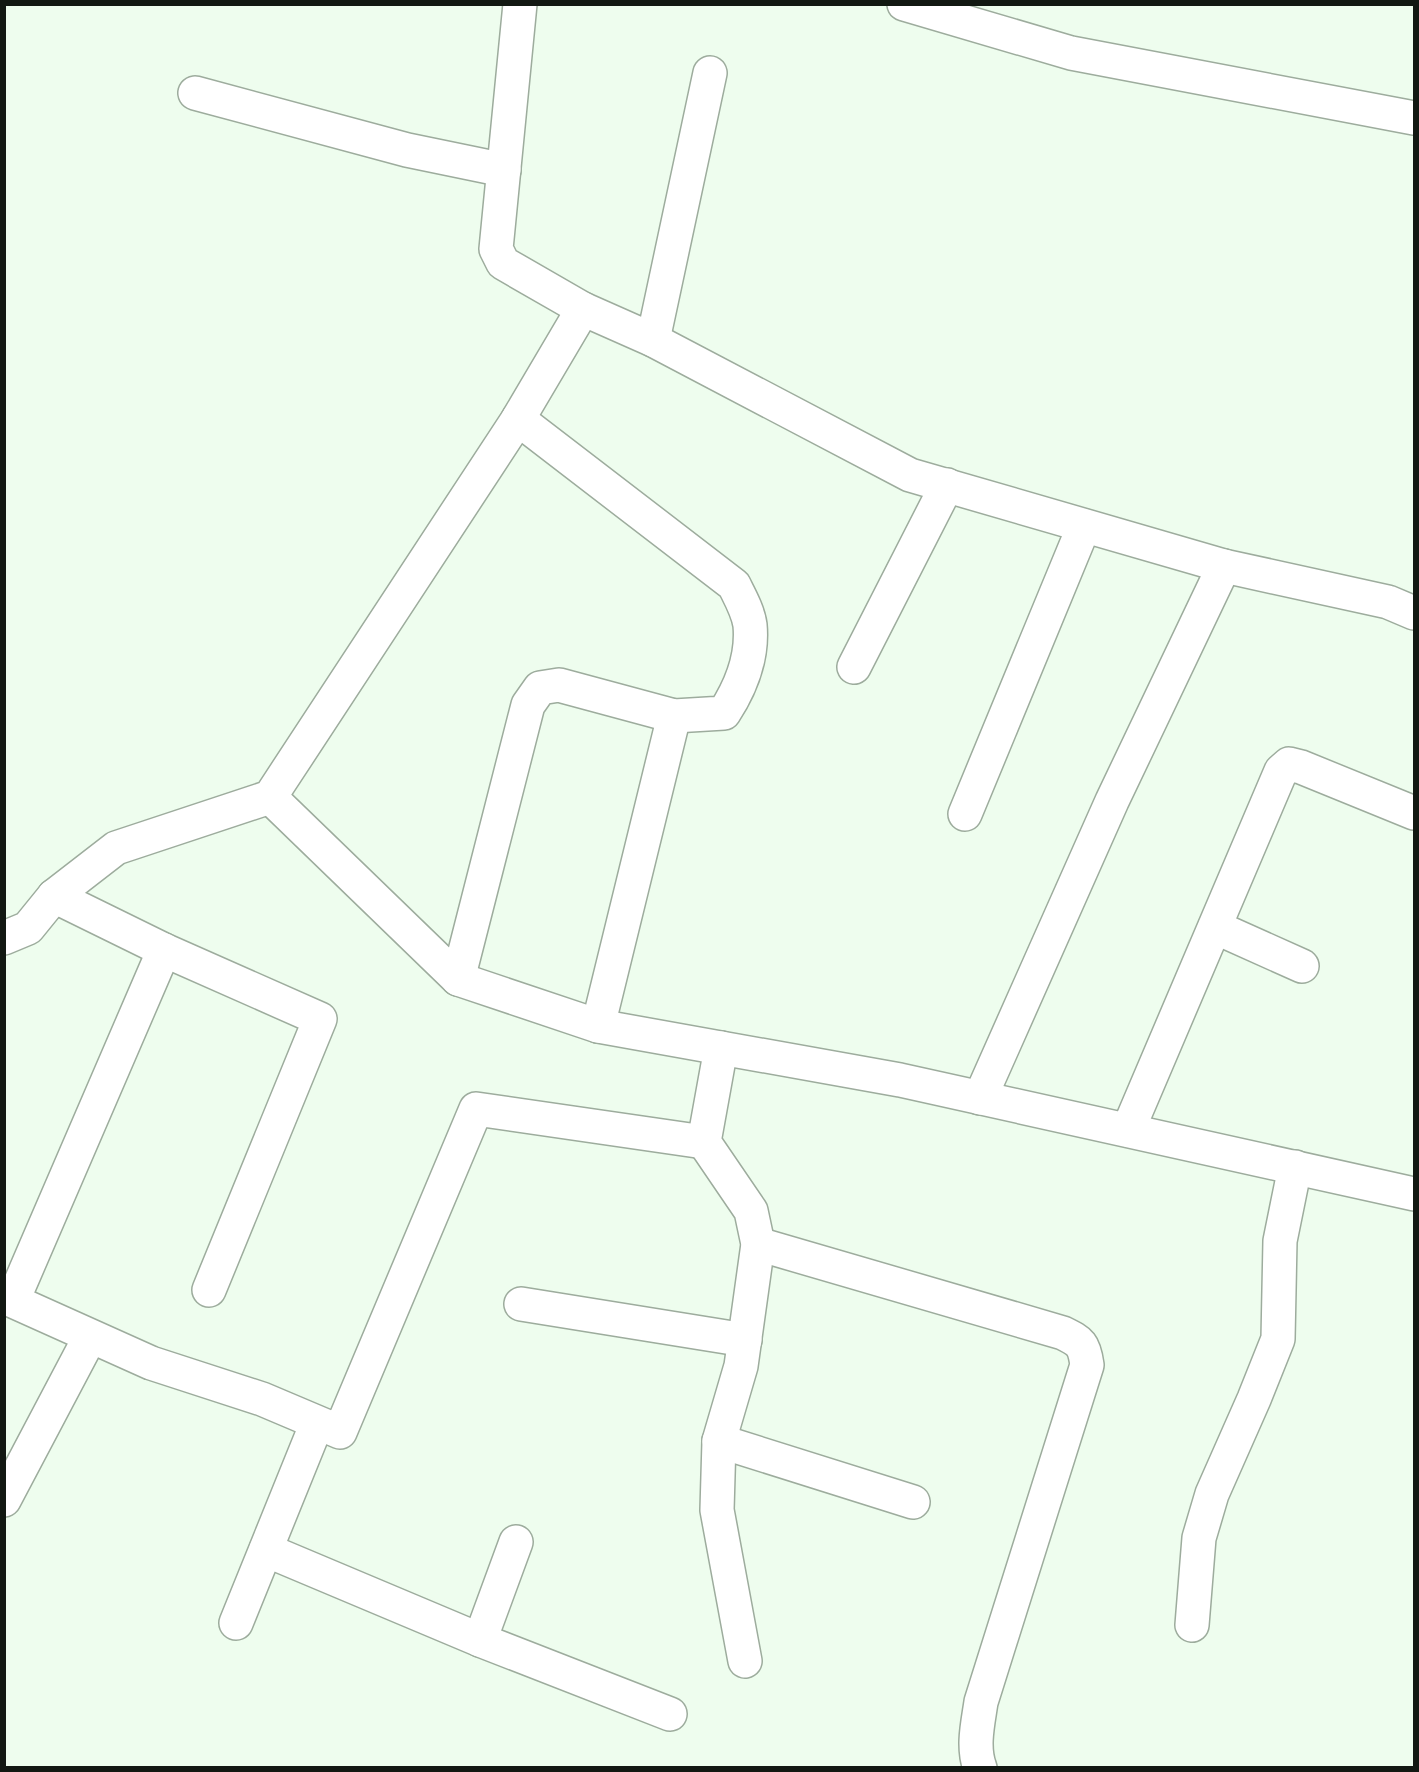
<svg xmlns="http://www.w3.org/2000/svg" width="1419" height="1772" viewBox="0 0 1419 1772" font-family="'DM Sans',sans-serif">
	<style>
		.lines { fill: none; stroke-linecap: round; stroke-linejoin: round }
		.minor-casing { stroke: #9dac9d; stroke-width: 36 }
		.minor { stroke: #fff; stroke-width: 33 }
	</style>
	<rect width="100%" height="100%" fill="#eefdee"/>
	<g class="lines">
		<defs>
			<g id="minor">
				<path d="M520,4L496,249L503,263L583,309L653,340L910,475L1224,566L1388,602L1414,613"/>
				<path d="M904,4L1071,53L1414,118"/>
				<path d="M195,93L407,150L504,170"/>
				<path d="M653,340L710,73"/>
				<path d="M854,667L947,485"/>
				<path d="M270,797L458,979L598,1026L900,1080L1414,1194"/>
				<path d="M965,814L1084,526"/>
				<path d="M54,896L164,950L320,1019L209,1290"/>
				<path d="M1215,927L1302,966"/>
				<path d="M4,938L28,928L54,896L116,848L270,797L518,419L583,309"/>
				<path d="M458,979L528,705L540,688L559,685L674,716L724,713C741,687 753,657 750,625C748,611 740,597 734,585L518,419"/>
				<path d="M598,1026L674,716"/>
				<path d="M721,1048L704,1142L751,1211L758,1244L741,1366L719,1441L717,1510L745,1661"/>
				<path d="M980,1098L1112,801L1224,566"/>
				<path d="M1128,1130L1281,771L1289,764L1301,767L1414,813"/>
				<path d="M758,1244L1063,1333C1081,1342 1084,1344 1087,1365L981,1702C978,1723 972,1747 980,1768"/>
				<path d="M4,1297L151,1363L262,1399L340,1432L476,1109L704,1142"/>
				<path d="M13,1300L164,950"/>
				<path d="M521,1304L745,1340"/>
				<path d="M719,1441L913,1502"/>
				<path d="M4,1500L90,1337"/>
				<path d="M266,1550L480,1640L670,1714"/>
				<path d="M236,1623L317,1423"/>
				<path d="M1192,1625L1199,1538L1212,1494L1254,1399L1278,1339L1280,1241L1295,1167"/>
				<path d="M480,1640L516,1542"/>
			</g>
		</defs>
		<use href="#minor" class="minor-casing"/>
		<use href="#minor" class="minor"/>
	</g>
	<rect width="1419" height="1772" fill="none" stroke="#121812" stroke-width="12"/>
</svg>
